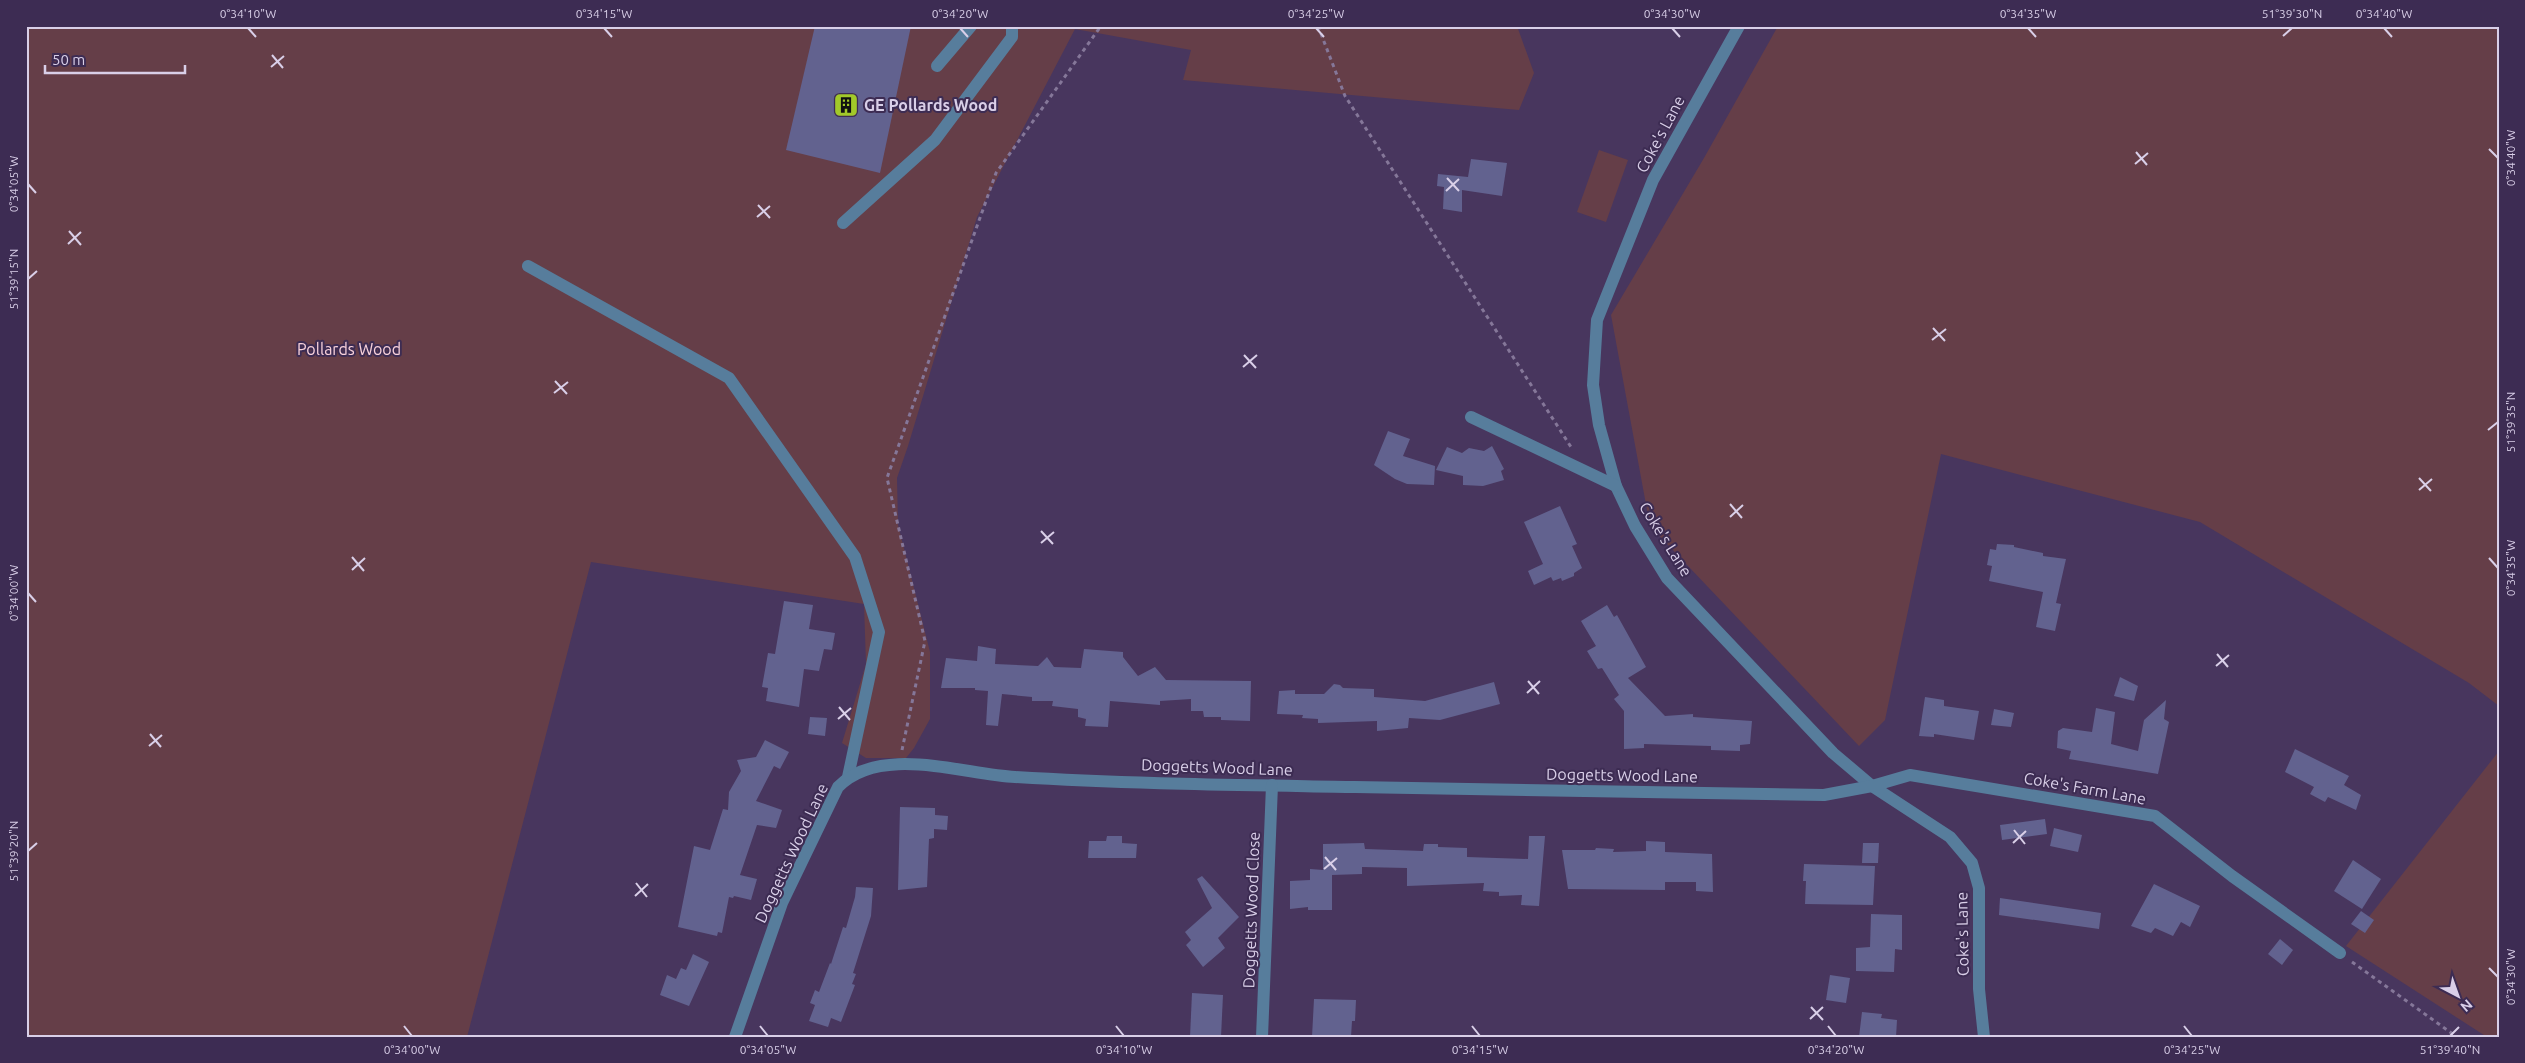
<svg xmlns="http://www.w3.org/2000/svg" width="2525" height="1063" viewBox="0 0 2525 1063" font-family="Ubuntu,sans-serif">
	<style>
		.green { fill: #653e48 }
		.building { fill: #62628f }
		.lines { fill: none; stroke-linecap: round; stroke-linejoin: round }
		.path { stroke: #857799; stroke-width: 3; stroke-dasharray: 4 4; stroke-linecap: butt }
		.minor { stroke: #577d9c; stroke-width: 12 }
		.ticks { fill: none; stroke: #d9cfe8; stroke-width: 2 }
		.labels { text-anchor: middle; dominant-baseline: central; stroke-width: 4; stroke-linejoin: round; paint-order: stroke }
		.poi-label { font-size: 16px; font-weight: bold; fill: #d9cfe8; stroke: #3d2c53; text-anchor: start }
		.street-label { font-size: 16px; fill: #d9cfe8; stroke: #3d2c53 }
		.park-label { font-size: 16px; fill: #f9d2db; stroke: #3d2c53 }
		.neatline { fill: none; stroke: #d9cfe8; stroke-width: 2 }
		.ticks-label { font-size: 12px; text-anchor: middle; fill: #d9cfe8 }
	</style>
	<rect width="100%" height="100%" fill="#48365e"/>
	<g class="green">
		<path d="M26,26H1517L1534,73L1519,110L1183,80L1191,50L1075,29L977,217L908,446L897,478L898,525L930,652V719L914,748L906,758H866L842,743L866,664L864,604L591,562L467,1037H26Z"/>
		<path d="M1778,26H2499V706L2469,683L2200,522L1941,454L1885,720L1859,746L1650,526L1611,315L1704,158Z"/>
		<path d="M1599,150L1628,160L1606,222L1577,212Z"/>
		<path d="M2499,751V1037H2487L2346,946Z"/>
	</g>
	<g class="building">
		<path d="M815,26H911L880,173L786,150Z"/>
		<path d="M1471,159L1507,163L1502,196L1462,190V212L1443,209L1444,187L1437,186L1438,174L1468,177Z"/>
		<path d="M1388,431L1410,439L1403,456L1435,466L1434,485L1407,484L1395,479L1374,465Z"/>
		<path d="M1492,446L1504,469L1501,471L1504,480L1483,486L1463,485V476L1436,470L1447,447L1462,453L1469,448L1484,451Z"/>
		<path d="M1560,506L1577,544L1572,546L1582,568L1574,573V576L1562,581L1561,578L1553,581L1551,577L1534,585L1528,571L1543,564L1524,522Z"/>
		<path d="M1997,544L2014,545V547L2043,553V556L2066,559L2056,603L2061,604L2055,631L2036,627L2043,592L1989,581L1992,566L1987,565L1990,549L1996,550Z"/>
		<path d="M784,601L813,605L809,629L835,633L832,650L824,649L819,671L804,669L799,707L766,701L768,688L762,687L768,653L775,654Z"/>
		<path d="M1607,605L1614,617L1617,615L1646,667L1628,678L1665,716L1693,714V717L1752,721L1750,744L1740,745V751L1711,750V746L1644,744V748L1624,749V711L1614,699L1619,695L1602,668L1598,669L1587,651L1596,646L1581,621Z"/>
		<path d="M978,646L996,649L995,664L1038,666L1047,657L1054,667L1081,668L1084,649L1123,652V657L1138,676L1155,667L1166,680L1251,681L1250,721L1221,720V717H1204L1203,711H1191V699L1160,701V705L1110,701L1108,727L1085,726L1086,719L1078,717V709L1052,706L1053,701H1032V697L1002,694L998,726L986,725L988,691L975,690V688H941L946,658L977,661Z"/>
		<path d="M2120,677L2138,686L2134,701L2114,696Z"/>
		<path d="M1494,682L1500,704L1440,720L1409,718L1408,728L1377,731V721L1318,723V719L1302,718L1303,715L1277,714L1279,691L1295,690V694H1324L1334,684L1340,685L1343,688L1374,689V697L1425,701Z"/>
		<path d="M1925,697L1944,700V706L1979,711L1974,740L1934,734V737L1919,736Z"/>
		<path d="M2166,700L2164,719L2169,722L2158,774L2069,759L2071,751L2057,748L2058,731L2063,728L2092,732L2096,708L2115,712L2111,744L2138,751L2144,720Z"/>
		<path d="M1994,709L2014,713L2011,727L1991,725Z"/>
		<path d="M810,717L827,718L825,736L808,734Z"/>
		<path d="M765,740L789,752L780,769L774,766L756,801L782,810L776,828L757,825L740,875L757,879L751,900L734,896L733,898L729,897L722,933L718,932L717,936L678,927L694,846L710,850L723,809L728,810L729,792L741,771L737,760L756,757Z"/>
		<path d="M2295,749L2349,776L2344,785L2361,795L2356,810L2328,797L2325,802L2310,794L2314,787L2285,772Z"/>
		<path d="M900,807L935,808V815L948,816L947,830L934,829V838L929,839L927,887L898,890Z"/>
		<path d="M2045,819L2047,834L2002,840L2000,825Z"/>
		<path d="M2054,828L2082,835L2078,852L2050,846Z"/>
		<path d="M1107,836H1122V843L1137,844L1136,858H1088L1089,841H1106Z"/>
		<path d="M1529,836H1545L1539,906L1521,905L1522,895L1499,896V892L1483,891L1484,883L1407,886V868L1362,867V874L1332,875V910H1308V907L1290,909V881L1310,880V869L1323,870V844L1364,843L1365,849L1423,851L1424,844H1438V847L1467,848V857L1528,859Z"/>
		<path d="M1646,841L1665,842V852L1712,854L1713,892L1696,891V882H1665V890L1568,889L1562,850H1595L1596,848L1614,849L1613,852L1646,851Z"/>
		<path d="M1863,843H1879L1878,863H1862Z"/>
		<path d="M2353,860L2381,879L2362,909L2334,891Z"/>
		<path d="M1804,864L1875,866L1873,905L1805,904L1806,881H1803Z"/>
		<path d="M1202,876L1239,917L1218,938L1225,948L1203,967L1186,945L1191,940L1185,932L1212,908L1197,879Z"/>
		<path d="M2154,884L2200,906L2190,927L2181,922L2173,936L2155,928L2151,933L2131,926Z"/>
		<path d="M856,887L873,888L871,916L853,973L856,974L852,984L855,985L841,1022L831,1018L828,1027L809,1021L815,1005L810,1003L815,990L819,992L830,963L831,964L843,927L846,928L855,897Z"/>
		<path d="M2000,898L2101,913L2099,929L1999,915Z"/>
		<path d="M2361,911L2374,920L2365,933L2351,924Z"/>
		<path d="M1871,914L1902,915V950L1895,949L1894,972L1856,971V948L1870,947Z"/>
		<path d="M2280,939L2293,950L2282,965L2268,954Z"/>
		<path d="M693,954L709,962L689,1006L660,995L667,975L676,979L681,968L686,970Z"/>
		<path d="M1830,975L1850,978L1846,1003L1826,1000Z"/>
		<path d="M1192,993L1223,995L1221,1037H1190Z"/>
		<path d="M1314,999L1356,1000L1355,1021H1352L1351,1037H1312Z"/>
		<path d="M1862,1012L1882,1014L1881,1018L1897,1020L1896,1037H1859Z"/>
	</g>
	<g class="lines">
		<g class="path">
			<path d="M1318,26L1345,96L1571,447"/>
			<path d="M902,750L925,641L887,478L996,173L1101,26"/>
			<path d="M2352,962L2457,1037"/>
		</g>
		<g class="minor">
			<path d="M1739,26L1653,180L1597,320L1593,385L1599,425L1616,486L1635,526L1667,578L1833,753L1872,786L1950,837L1972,863L1979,888V989L1984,1037"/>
			<path d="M937,66L971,26"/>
			<path d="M843,223L935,140L1012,37V26"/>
			<path d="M528,266L729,378L855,557L879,632L848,777"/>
			<path d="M1471,417L1616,486"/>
			<path d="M735,1037L782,903L838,787C880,744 962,774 1015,777C1128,784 1242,785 1355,787C1511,789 1667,792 1824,795L1872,786L1910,775L2155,816L2232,876L2340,953"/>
			<path d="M1262,1037L1272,785"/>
		</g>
	</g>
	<path class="ticks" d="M248,28L256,37M604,28L612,37M960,28L968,37M1316,28L1324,37M1672,28L1680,37M2028,28L2036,37M2384,28L2392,37M2283,36L2292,28M272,55L283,68M271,67L284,56M2489,149L2498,158M2136,152L2147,165M2135,164L2148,153M1447,178L1459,191M28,184L36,193M1446,191L1459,179M758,205L770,218M757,217L770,206M69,231L81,245M68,244L81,232M28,279L37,271M1933,328L1945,341M1932,340L1946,329M1244,355L1256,368M1243,367L1257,355M555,381L567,394M554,393L568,382M2488,430L2498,422M2419,478L2431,491M2419,490L2432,479M1730,504L1742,518M1730,517L1743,505M1041,531L1053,544M1041,543L1054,532M352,557L364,571M2489,558L2498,568M352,570L365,558M28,593L36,602M2217,654L2228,667M2216,666L2229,655M1528,681L1539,694M1527,693L1540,681M839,707L850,720M838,719L851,708M150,734L161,747M149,746L162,735M2014,830L2025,844M2013,843L2026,831M28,851L37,843M1325,857L1336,870M1324,869L1337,858M636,883L647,897M635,896L648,884M2489,968L2498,977M1811,1007L1823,1020M1810,1019L1823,1007M404,1026L412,1036M760,1026L768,1036M1116,1026L1124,1036M1472,1026L1480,1036M1828,1026L1836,1036M2184,1026L2192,1036M2450,1036L2459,1027"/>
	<defs>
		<symbol id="building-square" viewBox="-11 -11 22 22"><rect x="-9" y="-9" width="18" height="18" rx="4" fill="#a2c929" stroke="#3d2c53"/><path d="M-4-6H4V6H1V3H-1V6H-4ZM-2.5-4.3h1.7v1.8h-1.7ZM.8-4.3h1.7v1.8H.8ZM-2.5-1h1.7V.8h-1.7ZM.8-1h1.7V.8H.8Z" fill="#111"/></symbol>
	</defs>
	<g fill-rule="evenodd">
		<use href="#building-square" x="832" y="91" width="28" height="28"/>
	</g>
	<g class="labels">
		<g class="poi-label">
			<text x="864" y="105">GE Pollards Wood</text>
		</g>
		<g class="street-label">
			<text transform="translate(1660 134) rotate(-62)">Coke's Lane</text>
			<text transform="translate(1666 539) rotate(58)">Coke's Lane</text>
			<text transform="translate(1217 767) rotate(2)">Doggetts Wood Lane</text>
			<text transform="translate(1622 775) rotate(1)">Doggetts Wood Lane</text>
			<text transform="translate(2085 788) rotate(10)">Coke's Farm Lane</text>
			<text transform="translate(791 853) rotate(-65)">Doggetts Wood Lane</text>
			<text transform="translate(1251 910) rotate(-88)">Doggetts Wood Close</text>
			<text transform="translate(1962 934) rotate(-91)">Coke's Lane</text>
		</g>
		<g class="park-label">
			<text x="349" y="349">Pollards Wood</text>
		</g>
	</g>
	<rect width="2525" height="1063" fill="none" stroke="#3d2c53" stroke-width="55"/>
	<g transform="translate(2458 996) rotate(139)" stroke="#3d2c53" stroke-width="4" paint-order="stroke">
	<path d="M0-4L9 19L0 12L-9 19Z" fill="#d9cfe8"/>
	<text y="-8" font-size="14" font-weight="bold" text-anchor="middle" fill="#d9cfe8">N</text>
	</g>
	<path d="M45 65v8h140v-8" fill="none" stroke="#d9cfe8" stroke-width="2.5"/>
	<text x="52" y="65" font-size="15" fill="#d9cfe8" stroke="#3d2c53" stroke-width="4" paint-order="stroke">50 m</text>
	<rect x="28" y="28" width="2470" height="1008" class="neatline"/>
	<g class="ticks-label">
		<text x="248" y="18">0°34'10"W</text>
		<text x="604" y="18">0°34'15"W</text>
		<text x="960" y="18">0°34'20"W</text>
		<text x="1316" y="18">0°34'25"W</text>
		<text x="1672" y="18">0°34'30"W</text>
		<text x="2028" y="18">0°34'35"W</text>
		<text x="2292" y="18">51°39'30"N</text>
		<text x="2384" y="18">0°34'40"W</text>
		<text transform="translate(2511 158) rotate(-90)" y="4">0°34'40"W</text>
		<text transform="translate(14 184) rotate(-90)" y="4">0°34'05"W</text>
		<text transform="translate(14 279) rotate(-90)" y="4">51°39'15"N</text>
		<text transform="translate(2511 422) rotate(-90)" y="4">51°39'35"N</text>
		<text transform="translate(2511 568) rotate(-90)" y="4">0°34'35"W</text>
		<text transform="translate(14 593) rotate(-90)" y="4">0°34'00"W</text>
		<text transform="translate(14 851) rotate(-90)" y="4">51°39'20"N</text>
		<text transform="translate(2511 977) rotate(-90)" y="4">0°34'30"W</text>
		<text x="412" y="1054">0°34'00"W</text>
		<text x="768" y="1054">0°34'05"W</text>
		<text x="1124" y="1054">0°34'10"W</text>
		<text x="1480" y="1054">0°34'15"W</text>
		<text x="1836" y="1054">0°34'20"W</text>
		<text x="2192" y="1054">0°34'25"W</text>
		<text x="2450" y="1054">51°39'40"N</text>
	</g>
</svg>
